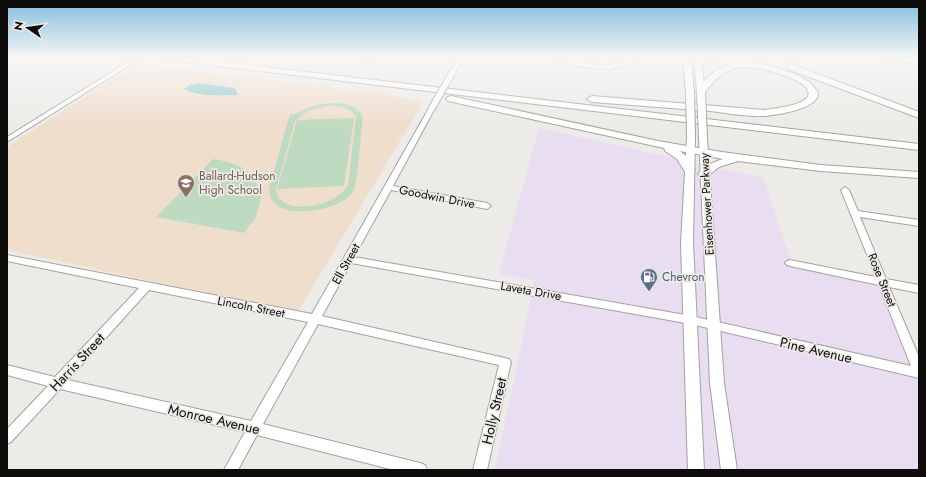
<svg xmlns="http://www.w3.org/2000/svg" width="926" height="477" viewBox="0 0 926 477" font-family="Jost,sans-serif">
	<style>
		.commercial { fill: #e8ddf1 }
		.education { fill: #f0decd }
		.green { fill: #bedbc2; fill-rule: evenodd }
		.water { fill: #8fc8cc }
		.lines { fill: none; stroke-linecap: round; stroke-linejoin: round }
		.stream { stroke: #8fc8cc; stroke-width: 2 }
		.minor-casing { stroke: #a3a29f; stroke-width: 2 }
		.major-casing { stroke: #a3a29f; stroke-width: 2 }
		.highway-casing { stroke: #a3a29f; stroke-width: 2 }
		.minor { fill: #fff; fill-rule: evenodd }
		.major { fill: #fff; fill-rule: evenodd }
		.highway { fill: #fff; fill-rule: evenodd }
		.minor-bridge-casing { stroke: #a3a29f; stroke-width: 8; stroke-linecap: butt }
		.major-bridge-casing { stroke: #a3a29f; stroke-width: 10; stroke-linecap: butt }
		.minor-bridge { stroke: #fff; stroke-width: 6 }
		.major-bridge { stroke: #fff; stroke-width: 8 }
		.labels { text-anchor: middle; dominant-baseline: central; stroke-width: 3.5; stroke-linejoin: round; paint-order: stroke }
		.education-label { font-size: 12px; fill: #785e54; stroke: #edebe8; text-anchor: start }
		.street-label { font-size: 12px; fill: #0d0c0b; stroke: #edebe8 }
		.service-label { font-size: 12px; fill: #4e5e75; stroke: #edebe8; text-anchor: start }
		.near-street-label { font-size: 14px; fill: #0d0c0b; stroke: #edebe8 }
	</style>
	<rect width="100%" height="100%" fill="#edebe8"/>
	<path class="commercial" d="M539,128L763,178L792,264L886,280L919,377V470H495L535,280L499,274Z"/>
	<path class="education" d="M137,63L380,93L423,102L297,313L7,250V147Z"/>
	<g class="green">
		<path d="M333,103C344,103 357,105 363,116C361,130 358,184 353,192C338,213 268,224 269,188L290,114H295L315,105ZM328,106C338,106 351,107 356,117L348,185C338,206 279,219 276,189L295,121L308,111Z"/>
		<path d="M354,118L344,186L277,189L297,120Z"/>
		<path d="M213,159C241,164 250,168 262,194L256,217L244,233L156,217Z"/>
	</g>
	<path class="water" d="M199,83L235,88L238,95C220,95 200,97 184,89L189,85Z"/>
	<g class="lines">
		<path class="stream" d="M878,58L919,65"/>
		<defs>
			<g id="minor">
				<path d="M134,58H141L7,142V137Z"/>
				<path d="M368,58H374L369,63L366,61Z"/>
				<path d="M458,58H464L454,74H450L449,73Z"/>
				<path d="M552,58C570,56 588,67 607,65C618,65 628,57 637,58C619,74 591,69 570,64C564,62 557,61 552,58Z"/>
				<path d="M432,106L435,108L393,186L487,203L491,206L487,209L391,190L354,257L691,316L911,366L879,285L790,266L787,265L785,263L787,261L790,260L876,277L841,190L845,187L849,190L858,211L919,220V226L860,217L886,279L919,285V293L889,287L919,357V378L691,324L351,263L322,316L509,359L511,362L487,470H473L499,365L318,324L263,424L420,463L425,465L427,470H394L257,435L238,470H224L245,432L60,389L11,442L7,444V429L48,386L7,375V365L55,377L139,288L7,261V255L312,314L429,108ZM149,290L308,322L251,421L68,380Z"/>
			</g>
			<g id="major">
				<path d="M683,58H691L694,93L690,95L686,93Z"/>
				<path d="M694,58H701L705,92L701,94L697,92Z"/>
				<path d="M691,133L695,136L693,243L704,470H688L681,243L687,136Z"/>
				<path d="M703,135L707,138L724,383L737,470H721L710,383L699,138Z"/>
			</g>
			<g id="highway">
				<path d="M164,58H187L919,144V150L168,60Z"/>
				<path d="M688,58C715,55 795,64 813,86C814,88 817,90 818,93C819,109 776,115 765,116C747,117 728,113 710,111C671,108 631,105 592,102L587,99L592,96L765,110C775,108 803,106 808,96C815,79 754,66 743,67C726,68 713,80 704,94H698L696,92C705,78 714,70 729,65L692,60Z"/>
				<path d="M791,64L919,112V118L788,69L787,67L788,65Z"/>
				<path d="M451,96L658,141L722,152L821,165L919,172V178L821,171L738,161L719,167L708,176H700L698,174C705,166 713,162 723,159L680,151L685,155L695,170L689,173L685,172L677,159L665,151L664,148L448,101L446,99L448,97Z"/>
			</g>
		</defs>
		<use href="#minor" class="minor-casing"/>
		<use href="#major" class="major-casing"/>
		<use href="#highway" class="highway-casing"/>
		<use href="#minor" class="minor"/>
		<use href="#major" class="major"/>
		<use href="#highway" class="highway"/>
		<defs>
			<path id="minor-bridge" d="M432,108L452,73"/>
			<g id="major-bridge">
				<path d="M701,92L703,138"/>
				<path d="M690,93L691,136"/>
			</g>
		</defs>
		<use href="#minor-bridge" class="minor-bridge-casing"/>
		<use href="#major-bridge" class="major-bridge-casing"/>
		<use href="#minor-bridge" class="minor-bridge"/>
		<use href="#major-bridge" class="major-bridge"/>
	</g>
	<linearGradient id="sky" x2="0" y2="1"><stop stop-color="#84bcdd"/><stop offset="0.47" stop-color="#f7f6f5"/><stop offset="1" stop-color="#f7f6f5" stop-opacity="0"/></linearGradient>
	<rect width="926" height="124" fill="url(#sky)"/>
	<defs>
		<symbol id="school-pin" viewBox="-11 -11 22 30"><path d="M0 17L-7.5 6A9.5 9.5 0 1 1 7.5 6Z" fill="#8d6e63" stroke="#edebe8"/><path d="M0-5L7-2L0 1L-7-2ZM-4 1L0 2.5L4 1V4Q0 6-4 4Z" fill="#fff"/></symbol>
		<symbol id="fuel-pin" viewBox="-11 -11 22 30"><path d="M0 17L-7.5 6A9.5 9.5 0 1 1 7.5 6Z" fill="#5c6f8a" stroke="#edebe8"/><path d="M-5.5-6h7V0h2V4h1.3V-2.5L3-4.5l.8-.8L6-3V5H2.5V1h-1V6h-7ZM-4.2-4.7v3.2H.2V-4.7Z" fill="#fff"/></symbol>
	</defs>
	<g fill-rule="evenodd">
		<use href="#school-pin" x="176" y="173" width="20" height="27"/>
		<use href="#fuel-pin" x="639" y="267" width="20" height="27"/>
	</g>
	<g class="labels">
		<g class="education-label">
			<text x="199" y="176">Ballard-Hudson<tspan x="199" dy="14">High School</tspan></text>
		</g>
		<g class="street-label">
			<text transform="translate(437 197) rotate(11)">Goodwin Drive</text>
			<text transform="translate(707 204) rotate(-93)">Eisenhower Parkway</text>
			<text transform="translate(346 264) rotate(-61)">Ell Street</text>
			<text transform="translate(882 280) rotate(68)">Rose Street</text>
			<text transform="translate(531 291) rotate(10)">Laveta Drive</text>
			<text transform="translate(251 307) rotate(11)">Lincoln Street</text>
		</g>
		<g class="service-label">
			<text x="662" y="277">Chevron</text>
		</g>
		<g class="near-street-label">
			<text transform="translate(816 350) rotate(13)">Pine Avenue</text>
			<text transform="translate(77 362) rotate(-47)">Harris Street</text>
			<text transform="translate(494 411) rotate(-77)">Holly Street</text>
			<text transform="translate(214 419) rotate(13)">Monroe Avenue</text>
		</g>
	</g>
	<rect width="926" height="477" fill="none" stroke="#0d0c0b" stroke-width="16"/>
	<g transform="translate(28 28) rotate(283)" stroke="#edebe8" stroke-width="3" paint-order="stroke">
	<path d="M0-3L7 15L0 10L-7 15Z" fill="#0d0c0b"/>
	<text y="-6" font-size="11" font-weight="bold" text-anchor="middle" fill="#0d0c0b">N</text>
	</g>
</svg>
